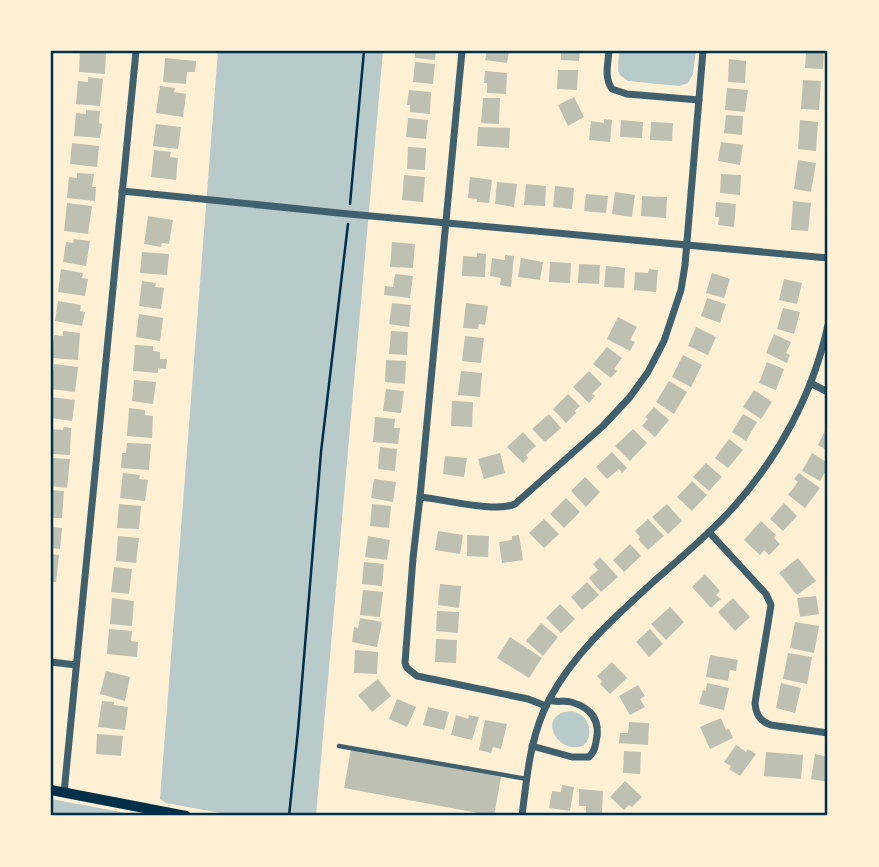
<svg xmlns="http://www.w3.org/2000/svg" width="879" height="867" viewBox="0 0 879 867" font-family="Jost,sans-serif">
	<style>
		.green { fill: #b9caca }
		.building { fill: #bec0b2 }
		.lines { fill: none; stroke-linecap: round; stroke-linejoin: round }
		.path { stroke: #003049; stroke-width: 2.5 }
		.service { stroke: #3f606c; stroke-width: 4.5 }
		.minor { stroke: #3f606c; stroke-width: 7 }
		.secondary { stroke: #003049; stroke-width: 10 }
		.neatline { fill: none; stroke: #003049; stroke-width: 2.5 }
	</style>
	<rect width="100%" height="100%" fill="#fdf0d5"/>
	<g class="green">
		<path d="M218,51H383L316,816H237L166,803L160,799Z"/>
		<path d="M619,51H696L693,74L688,83L679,86L628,81L620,75L618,71Z"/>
		<path d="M572,711C578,713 583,715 586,720C591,727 591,742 582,746C557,755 535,713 572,711Z"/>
		<path d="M51,799L142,816H51Z"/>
	</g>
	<g class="building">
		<path d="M80,51H106L105,74L79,72Z"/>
		<path d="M415,51H436L435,60L415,58Z"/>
		<path d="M487,51H509L507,63L485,60Z"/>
		<path d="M561,51H580L579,61L561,60Z"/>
		<path d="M806,51H824L823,69L805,68Z"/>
		<path d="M165,58L196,61L195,72H187L186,84L163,82Z"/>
		<path d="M729,59L746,61L745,83L728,82Z"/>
		<path d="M415,62L435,64L433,84L413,82Z"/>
		<path d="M558,70H578L577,90L557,89Z"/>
		<path d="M485,71L507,73L506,94L487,93V83H484Z"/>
		<path d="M88,77L103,79L100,106L76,104L78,81L88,82Z"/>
		<path d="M803,80L821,81L819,110L801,109Z"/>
		<path d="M160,86L175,88L174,92L186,94L183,117L156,113Z"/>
		<path d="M727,88L748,90L745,112L725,110Z"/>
		<path d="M409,90L431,92L430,114L410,112V105H407Z"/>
		<path d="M574,97L584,117L568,126L558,105Z"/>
		<path d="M483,98H500L499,124L481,123Z"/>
		<path d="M86,110L100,111L99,123L102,124L100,138L74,136L76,113L86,114Z"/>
		<path d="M726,115L743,116L742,135L724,133Z"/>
		<path d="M408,118L428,120L426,139L406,137Z"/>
		<path d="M604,119L612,120L610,142L589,140L591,121L604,123Z"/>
		<path d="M621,120L643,122L642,138L620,137Z"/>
		<path d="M800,120L818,122L816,151L798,149Z"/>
		<path d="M651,122L673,123L672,141L650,140Z"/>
		<path d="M156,124L181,127L178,149L153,146Z"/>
		<path d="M478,127L510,128L509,148L477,146Z"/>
		<path d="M721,142L743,145L740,165L718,161Z"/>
		<path d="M72,143L99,146L97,167L70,164Z"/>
		<path d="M408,147L426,148L425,170L407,169Z"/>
		<path d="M154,150L171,152L170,157L178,158L176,180L151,177Z"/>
		<path d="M798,160L816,163L811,192L794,189Z"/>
		<path d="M77,173L94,174L92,187H96L95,201L67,198L69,177L77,178Z"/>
		<path d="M721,174L741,175L740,195L720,193Z"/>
		<path d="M404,175L425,177L423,202L402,200Z"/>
		<path d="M470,177L492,180L489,203L477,202V199L468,198Z"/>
		<path d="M497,182L517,184L514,207L495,204Z"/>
		<path d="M526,184L546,186L545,206L524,205Z"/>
		<path d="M555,186L574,188L572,209L553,207Z"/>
		<path d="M615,192L635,195L632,217L612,214Z"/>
		<path d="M586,194L608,196L606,213L584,211Z"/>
		<path d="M642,196L667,197L666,218L641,216Z"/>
		<path d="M793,201L811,203L808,231L791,230Z"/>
		<path d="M716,202L736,204L734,227L718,225L719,217H715Z"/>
		<path d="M67,203L92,206L88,234L64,231Z"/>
		<path d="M148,216L173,220L169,244L162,243L161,247L144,244Z"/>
		<path d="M74,239L90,241L86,266L63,262L66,242L73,243Z"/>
		<path d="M392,242L415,244L413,268L390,267Z"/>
		<path d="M142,252L169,254L167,275L140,273Z"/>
		<path d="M477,253L486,254L485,277L462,276L463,256L477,257Z"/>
		<path d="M505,255L514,256L511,287L500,285L501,278L490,276L492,258L505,260Z"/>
		<path d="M521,258L543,262L540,280L518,277Z"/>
		<path d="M550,262L571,263L570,283L549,282Z"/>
		<path d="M579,264L600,265L599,284L578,283Z"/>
		<path d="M606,266L625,268L624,288L604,287Z"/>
		<path d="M61,269L83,273L82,278L88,279L85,296L58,292Z"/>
		<path d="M649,269L658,270L656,292L634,290L635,272L648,273Z"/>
		<path d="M712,273L730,279L724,298L706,293Z"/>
		<path d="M395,274L413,276L410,298L384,295L385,286L393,287Z"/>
		<path d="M784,279L802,283L797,304L779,300Z"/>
		<path d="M142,281L156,283L155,287L164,288L161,309L139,306Z"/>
		<path d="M707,298L726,304L720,323L701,316Z"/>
		<path d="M58,301L81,305L80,311L85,312L82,326L55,321Z"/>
		<path d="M392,303L411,305L409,327L389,324Z"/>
		<path d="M466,303L488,306L485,325L479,324L478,329L463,328Z"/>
		<path d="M783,308L800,312L794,334L777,329Z"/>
		<path d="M139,314L163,318L160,341L136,337Z"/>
		<path d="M618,317L637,327L630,340L635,342L630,351L607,339Z"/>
		<path d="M696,327L716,337L708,355L688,346Z"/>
		<path d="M63,331L80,333L78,360L52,358L54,335L63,336Z"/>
		<path d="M391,331L408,332L407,355L389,354Z"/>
		<path d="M774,334L791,342L786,353L790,355L787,363L766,353Z"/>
		<path d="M465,336L484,338L481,363L462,361Z"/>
		<path d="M135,345L153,346V351L160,352V359H167L166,369L158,368V373L133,371Z"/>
		<path d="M607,347L622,358L614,369L617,371L611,378L593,364Z"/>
		<path d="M683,355L702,365L691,387L672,377Z"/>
		<path d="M386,360L406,361L405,384L385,382Z"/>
		<path d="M767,362L784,369L776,390L759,383Z"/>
		<path d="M54,364L78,367L75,392L51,389Z"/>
		<path d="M461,371L482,373L480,397L458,395Z"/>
		<path d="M589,371L602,384L592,394L595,396L589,403L573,387Z"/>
		<path d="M134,380L156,382L153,404L132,401Z"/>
		<path d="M669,381L687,392L674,414L656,402Z"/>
		<path d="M386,389L404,391L401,413L383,411Z"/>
		<path d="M754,390L772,402L761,419L743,407Z"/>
		<path d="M568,394L580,406L574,411L576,413L566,423L553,409Z"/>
		<path d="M51,397L75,400L72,421L51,418Z"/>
		<path d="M452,401L473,402L472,427L451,426Z"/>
		<path d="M654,407L669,420L655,437L642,426L648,419L645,417Z"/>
		<path d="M129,408L145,410V415L153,416L152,438L127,436Z"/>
		<path d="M549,414L561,428L545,442L532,429Z"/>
		<path d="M743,414L757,422L746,441L732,432Z"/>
		<path d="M375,417L395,419L394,428H400L398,444L373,442Z"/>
		<path d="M828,425V451L818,445Z"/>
		<path d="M64,427L71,428L70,455L51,454V429L63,430Z"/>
		<path d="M633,429L647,443L630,461L615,446Z"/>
		<path d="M523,432L536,446L526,455L528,458L523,463L507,447Z"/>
		<path d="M729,439L743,450L728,468L715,458Z"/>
		<path d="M127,443L151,444L149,470L121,468L122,453H126Z"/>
		<path d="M380,447L397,449L395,471L378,469Z"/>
		<path d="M612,452L627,468L622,473L619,469L607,479L596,467Z"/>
		<path d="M500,453L505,473L484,479L478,459Z"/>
		<path d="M812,453L828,463V467L820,481L802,471Z"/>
		<path d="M445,456L467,458L464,477L443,474Z"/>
		<path d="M51,458L70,459L67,488L51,486Z"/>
		<path d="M706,463L722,477L709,491L693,477Z"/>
		<path d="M123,473L140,475L139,479L148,480L145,501L120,498Z"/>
		<path d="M799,473L820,488L805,508L788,495L798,482L794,479Z"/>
		<path d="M585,477L600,492L586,507L571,491Z"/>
		<path d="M374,479L396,482L393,502L371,498Z"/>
		<path d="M692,481L707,495L692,511L677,497Z"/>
		<path d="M51,490L64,491L62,518H51Z"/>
		<path d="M566,498L580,512L564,528L550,514Z"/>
		<path d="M784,503L797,516L783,531L770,519Z"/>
		<path d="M119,504L141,506L139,529L117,528Z"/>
		<path d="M372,504L391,506L389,528L370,526Z"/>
		<path d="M667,504L682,521L668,534L652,517Z"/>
		<path d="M544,519L559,534L544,548L529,533Z"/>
		<path d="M648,519L664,536L648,550L638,539L640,537L635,531Z"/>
		<path d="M761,521L776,535L774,538L780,544L769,555L764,550L760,555L744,540Z"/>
		<path d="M51,527L62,528L60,549L51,548Z"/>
		<path d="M438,531L463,535L460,554L435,550Z"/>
		<path d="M467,535L489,536L488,557L467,556Z"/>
		<path d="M519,535L523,560L502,563L499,542L512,540V536Z"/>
		<path d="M118,536L139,538L136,563L116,561Z"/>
		<path d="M368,536L390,540L387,560L365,557Z"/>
		<path d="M630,544L641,556L624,572L613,560Z"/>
		<path d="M51,554L59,555L56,582H51Z"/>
		<path d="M600,557L618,577L601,592L589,578L598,570L593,564Z"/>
		<path d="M798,558L816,581L797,595L779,573Z"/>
		<path d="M364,562L384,564L382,586L362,584Z"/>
		<path d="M114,567L132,569L129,594L111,592Z"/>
		<path d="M705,574L720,591L716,595L721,599L711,608L692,587Z"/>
		<path d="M587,582L599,595L582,610L571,597Z"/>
		<path d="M440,584L461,586L459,608L438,605Z"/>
		<path d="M363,590L383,592L380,617L360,615Z"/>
		<path d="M816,596L819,614L800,617L797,598Z"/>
		<path d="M112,598L134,601L132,626L110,624Z"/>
		<path d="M733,598L750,617L735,631L718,612Z"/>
		<path d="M560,604L575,619L561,633L546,618Z"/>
		<path d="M670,607L684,622L666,640L651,624Z"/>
		<path d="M437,611L459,612L458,633L436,631Z"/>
		<path d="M360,618L382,622L377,647L352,642L354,627L358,628Z"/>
		<path d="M795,622L819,626L814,653L790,648Z"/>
		<path d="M541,623L558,637L543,656L526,641Z"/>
		<path d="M109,629L132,631L131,641L138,642L137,657L107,654Z"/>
		<path d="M650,629L663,644L649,657L636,642Z"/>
		<path d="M510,637L542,658L529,678L497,658Z"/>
		<path d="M436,639L457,640L456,663L435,662Z"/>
		<path d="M355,650L378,652L377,674L354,673Z"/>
		<path d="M788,653L812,657L807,684L783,679Z"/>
		<path d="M710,655L738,660L736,671L730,670L728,681L706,677Z"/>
		<path d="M612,662L627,678L610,694L600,684L602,681L597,676Z"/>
		<path d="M106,671L130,677L125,701L100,694Z"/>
		<path d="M378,679L391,696L372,712L358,695Z"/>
		<path d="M707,683L729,688L724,710L699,704L703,690L706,691Z"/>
		<path d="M781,683L801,688L795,713L776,708Z"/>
		<path d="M638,685L645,696L640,699L645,707L630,715L619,696Z"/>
		<path d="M397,699L416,707L407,727L389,719Z"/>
		<path d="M102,701L114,702V705L128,707L125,730L98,727Z"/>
		<path d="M428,707L449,712L444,730L423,725Z"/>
		<path d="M456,715L468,719L469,715L479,717L472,740L451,735Z"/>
		<path d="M721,718L726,730L729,729L733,738L710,749L700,727Z"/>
		<path d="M485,720L507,724L501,749L493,747L491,753L479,750Z"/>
		<path d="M629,722L649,723L648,745L619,743L620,733H628Z"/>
		<path d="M97,734L123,736L121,756L96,754Z"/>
		<path d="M736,745L746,752L748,749L756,754L740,776L729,769L731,766L724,762Z"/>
		<path d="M351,749L501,777L494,816L344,788Z"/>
		<path d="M624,751L641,752L640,774L623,773Z"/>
		<path d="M766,752L803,755L801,779L764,776Z"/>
		<path d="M815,754L828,757V782L811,779Z"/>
		<path d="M625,781L642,797L632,807L629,805L624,810L610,797Z"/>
		<path d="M562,785L574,787L570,811L549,808L552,791L561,792Z"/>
		<path d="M579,789L603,791L602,814H586V806H579Z"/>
	</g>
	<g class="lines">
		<g class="path">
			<path d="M350,204L364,51"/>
			<path d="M289,816L298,730L321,452L348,224"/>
		</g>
		<path class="service" d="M339,746L527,779"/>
		<g class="minor">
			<path d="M462,51L420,497L413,558L405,663L407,668L417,676L528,699L546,706"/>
			<path d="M609,51C608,64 604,78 612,89L627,94L699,100"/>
			<path d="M122,191L349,214L828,258"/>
			<path d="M812,384L828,392"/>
			<path d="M420,497C443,499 496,513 515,504L603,426L630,397L648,372L664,341L681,290L685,265L703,51"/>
			<path d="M709,532L766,594L771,605L755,703C756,715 760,721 771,725L828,733"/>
			<path d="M51,662L76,665"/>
			<path d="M532,746L572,757H589C594,752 595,748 596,742C601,721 592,708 571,702C564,700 557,703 549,700"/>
			<path d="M64,793L136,51"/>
			<path d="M522,816C527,776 530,735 550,698C575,652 614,618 652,583C678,560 706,537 730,511C778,459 813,394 828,325"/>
		</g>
		<path class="secondary" d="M51,790L186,816"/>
	</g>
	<rect width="879" height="867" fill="none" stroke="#fdf0d5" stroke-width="105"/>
	<rect x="52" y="52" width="774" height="762" class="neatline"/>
</svg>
